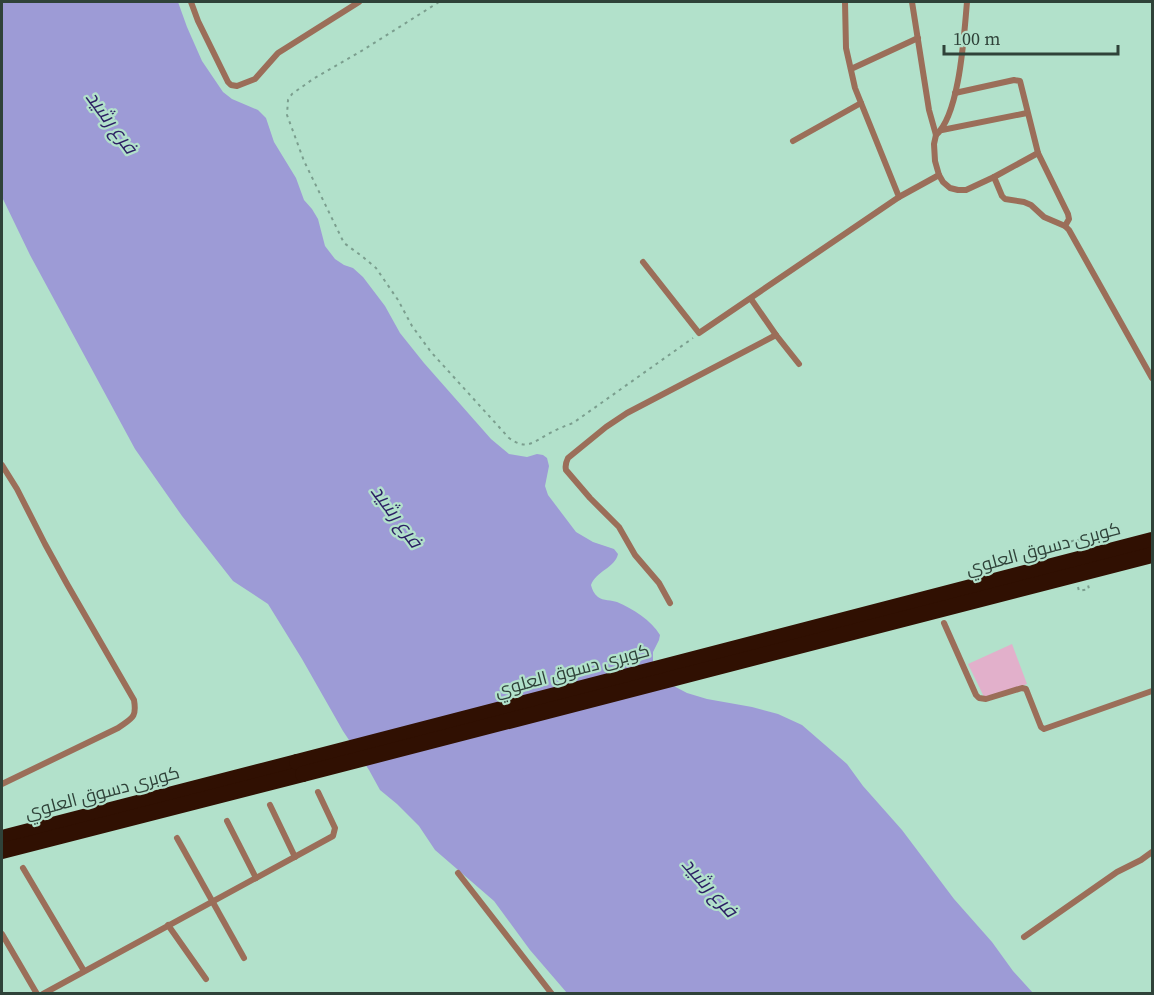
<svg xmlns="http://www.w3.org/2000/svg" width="1154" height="995" viewBox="0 0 1154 995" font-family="'Source Serif 4',Cairo,serif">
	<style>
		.green { fill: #e2b0cb }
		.water { fill: #9d9bd6 }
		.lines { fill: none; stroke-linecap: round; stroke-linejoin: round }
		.path { stroke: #7b9e8e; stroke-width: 2; stroke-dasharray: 3 4.5; stroke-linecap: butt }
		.street { stroke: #9b6e59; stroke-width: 6 }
		.highway { stroke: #301002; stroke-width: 16 }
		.highway-bridge { stroke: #301002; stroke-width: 16 }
		.labels { text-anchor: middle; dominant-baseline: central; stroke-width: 4.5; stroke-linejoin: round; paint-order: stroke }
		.street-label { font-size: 18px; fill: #2f4239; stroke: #b2e1cb }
		.water-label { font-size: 20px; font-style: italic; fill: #2c1f64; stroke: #b2e1cb }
	</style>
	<rect width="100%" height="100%" fill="#b2e1cb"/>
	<path class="green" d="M1012,644L1027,684L985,699L968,664Z"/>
	<path class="water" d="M2,2H178L187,27L202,61L223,92L232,99L258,110L266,118L274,142L296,178L304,200L312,209L318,219L325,246L335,259L344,265L353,268L363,277L385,306L400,333L424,363L491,439L509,454L527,457L537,454L543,455L547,458L549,466L545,486L548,495L576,532L593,542L614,549L618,554C615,568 596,571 591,585C592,589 594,594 598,597C603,601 612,600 617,602C633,609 651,620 660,635L659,640L653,652V662L668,683L687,693L707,699L752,707L778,714L802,725L847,764L863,786L902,830L954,899L992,942L1013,971L1033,993H567L530,950L494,901L435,850L419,826L397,804L380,790L369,770L343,731L302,659L268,604L233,581L182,516L135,449L30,255L2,197Z"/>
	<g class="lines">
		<g class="path">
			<path d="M439,2L363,50L313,79L292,94L288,100L287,115L304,161L344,243L363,257L376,268L398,300L412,326L431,352L509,438C527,451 533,442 550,433C557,429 565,426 573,423L693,338"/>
			<path d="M1068,546L1067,543L1078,539L1080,544H1078"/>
			<path d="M1078,587L1079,591L1089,589L1088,585"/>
		</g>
		<g class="street">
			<path d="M191,2L198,21L228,82L231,85L237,86L255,79L278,53L359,2"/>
			<path d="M912,2L929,110L936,135L934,144L935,161L939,175L943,182L950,188L958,190H966L994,177L1002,196L1005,199L1024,202L1031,205L1044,217L1065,226L1069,230L1152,378"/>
			<path d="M851,69L918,38"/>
			<path d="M955,93L1014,80L1020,81L1038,153L1068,214L1069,219L1065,226"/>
			<path d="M942,130L1027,113"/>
			<path d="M936,135C960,114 964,34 967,2"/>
			<path d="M793,141L861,103"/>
			<path d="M994,177L1038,153"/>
			<path d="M899,197L939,175"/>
			<path d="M643,262L699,333L899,197L855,88L846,48L845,2"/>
			<path d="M751,299L776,335L799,364"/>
			<path d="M2,465L17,489L45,544L67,584L134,700C137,718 132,718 118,728L2,784"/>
			<path d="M670,603L659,583L635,555L619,527L590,498L566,470C565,466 566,462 568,458L606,427L627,413L776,335"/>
			<path d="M944,623L976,695L979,698L986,699L1022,688L1026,689L1041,727L1044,729L1152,691"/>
			<path d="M270,805L295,857"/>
			<path d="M227,821L256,878"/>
			<path d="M177,838L244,958"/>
			<path d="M23,868L84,971"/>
			<path d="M458,873L552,994"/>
			<path d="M168,925L206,979"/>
			<path d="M2,934L37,994"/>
			<path d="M1024,937L1117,872L1141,860L1152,852"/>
			<path d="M43,994L333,836L335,828L318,792"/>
		</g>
		<g class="highway">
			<path d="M2,838L297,762"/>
			<path d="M2,851L303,774"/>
		</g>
		<g class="highway-bridge">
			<path d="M297,762L1152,540"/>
			<path d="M303,774L1152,555"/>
		</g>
	</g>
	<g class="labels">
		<g class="street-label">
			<text transform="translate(1043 548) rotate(-15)">كوبرى دسوق العلوي</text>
			<text transform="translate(572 670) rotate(-15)">كوبرى دسوق العلوي</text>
			<text transform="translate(102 792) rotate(-15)">كوبرى دسوق العلوي</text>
		</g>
		<g class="water-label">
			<text transform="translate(112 122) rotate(54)">فرع رشيد</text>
			<text transform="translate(397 516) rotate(54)">فرع رشيد</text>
			<text transform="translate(710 887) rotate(48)">فرع رشيد</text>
		</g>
	</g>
	<rect width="1154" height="995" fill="none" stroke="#2f4239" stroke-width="6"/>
	<path d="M944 45v9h174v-9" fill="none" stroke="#2f4239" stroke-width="3"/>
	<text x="953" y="45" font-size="18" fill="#2f4239" stroke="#b2e1cb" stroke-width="4.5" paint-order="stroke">100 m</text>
</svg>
